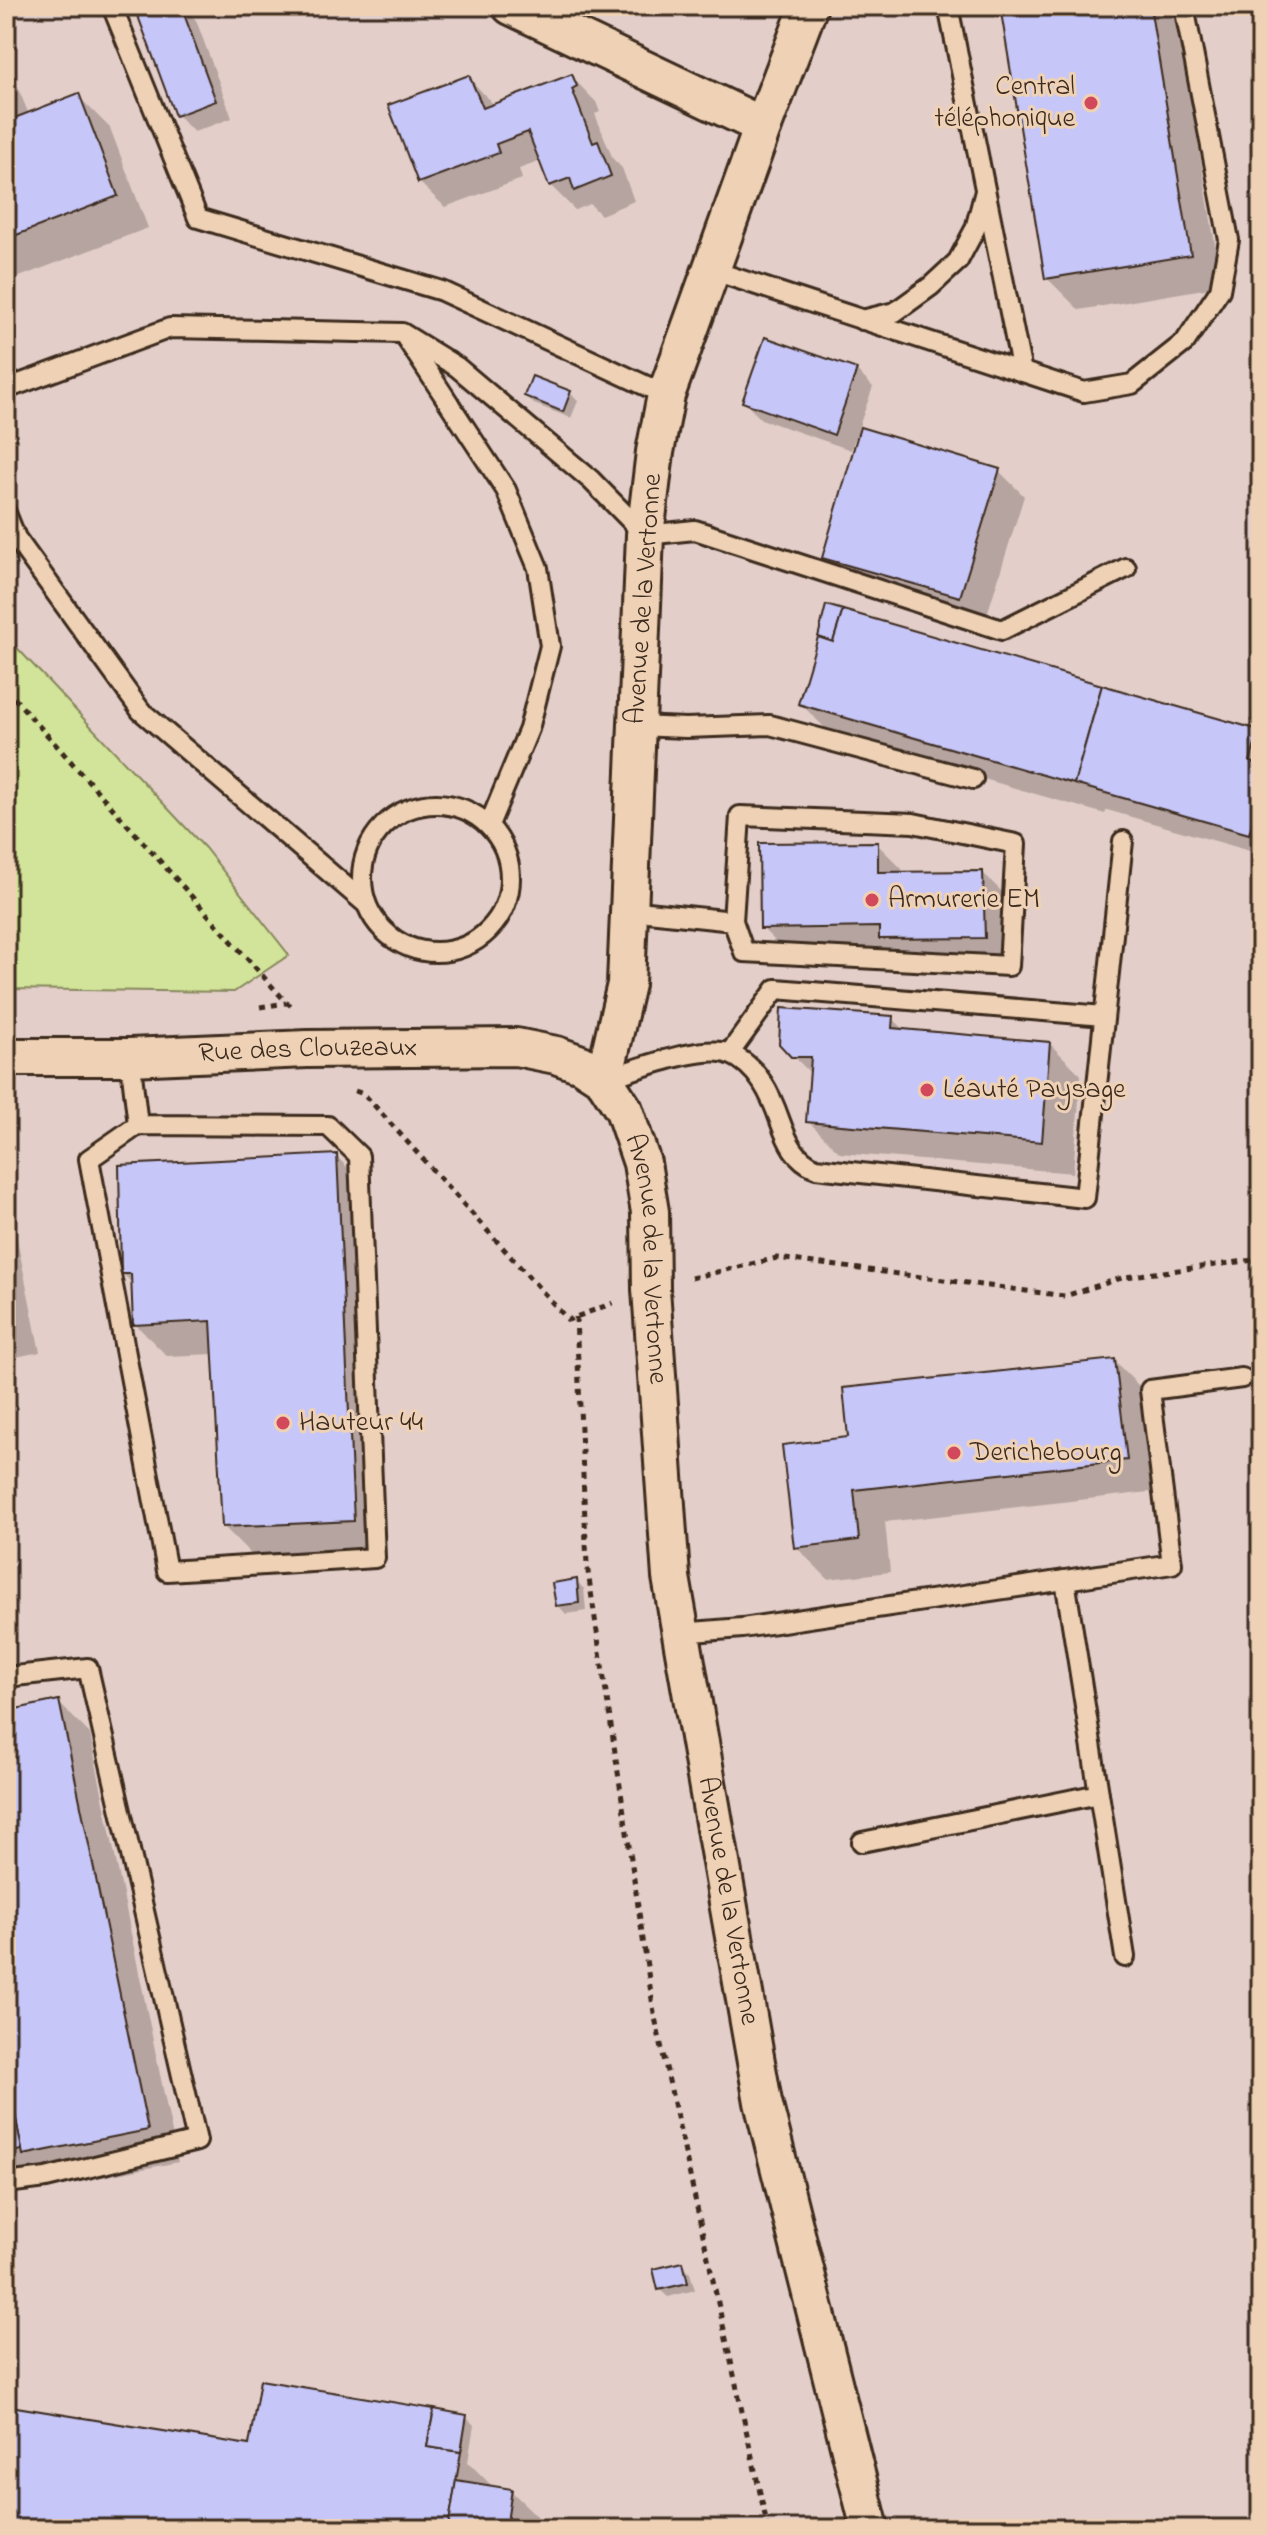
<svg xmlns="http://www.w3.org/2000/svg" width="1267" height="2535" viewBox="0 0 1267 2535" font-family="'Indie Flower',sans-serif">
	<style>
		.built { fill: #e3cec9 }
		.green { fill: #d2e499; stroke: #86875c; stroke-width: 2 }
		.shadow { fill: #0003 }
		.building { fill: #c6c6f8; stroke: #3b2a1e; stroke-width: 2 }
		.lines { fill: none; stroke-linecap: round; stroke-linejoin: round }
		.service-casing { stroke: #3b2a1e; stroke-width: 24 }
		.minor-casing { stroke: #3b2a1e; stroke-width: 42 }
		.path { stroke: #3b2a1e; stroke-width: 5; stroke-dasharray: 6 6; stroke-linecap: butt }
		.service { stroke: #efd2b5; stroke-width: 18 }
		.minor { stroke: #efd2b5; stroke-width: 36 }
		.poi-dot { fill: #d1495b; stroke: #efd2b5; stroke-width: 3 }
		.labels { text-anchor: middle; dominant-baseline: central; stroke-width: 6; stroke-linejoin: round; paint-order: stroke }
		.poi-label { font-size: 28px; fill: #3b2a1e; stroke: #efd2b5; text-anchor: start }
		.street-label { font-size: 28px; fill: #3b2a1e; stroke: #efd2b5 }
	</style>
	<rect width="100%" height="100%" fill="#efd2b5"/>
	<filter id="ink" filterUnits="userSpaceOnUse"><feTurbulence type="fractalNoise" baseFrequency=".0125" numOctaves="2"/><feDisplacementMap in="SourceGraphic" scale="16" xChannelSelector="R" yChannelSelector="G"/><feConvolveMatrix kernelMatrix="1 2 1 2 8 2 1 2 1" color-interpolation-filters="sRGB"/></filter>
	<g filter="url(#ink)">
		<rect class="built" x="6" y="6" width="1255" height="2523"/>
		<path class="green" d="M6,636L205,848L289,955L234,992L6,989Z"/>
		<g class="shadow">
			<path d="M170,6H182L196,20L232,118L194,132L177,115Z"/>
			<path d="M1002,6H1175L1222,286L1079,310L1047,278Z"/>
			<path d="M6,64L11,70L29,115L78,96L110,128L148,228L6,282Z"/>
			<path d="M571,76L596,102L600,112L595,114L613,159L622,168L634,201L601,215L590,204L575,210L550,185L541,161L519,169L522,179L445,207L419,182L468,77L495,106Z"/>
			<path d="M856,370L873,387L858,429L999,471L1024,496L985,621L849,582L824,557L859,436L856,435L851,450L761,419L744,402Z"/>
			<path d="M570,393L578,401L571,418L534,404L526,396Z"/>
			<path d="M800,703L1258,731L1261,734V854L1107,810L1105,814L832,735Z"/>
			<path d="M877,844L902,869V874L983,873L1008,898L1009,962L787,953L762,928Z"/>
			<path d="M892,1018L906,1031L1049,1043L1081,1075L1073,1173L840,1153L808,1121L811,1074L781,1043Z"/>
			<path d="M336,1156L368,1188L385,1552L256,1559L224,1527L215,1354L167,1356L135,1324L133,1284L123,1274Z"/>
			<path d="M6,1201L10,1205L40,1352L6,1359Z"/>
			<path d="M1114,1361L1146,1393L1158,1491L885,1522L890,1572L828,1579L796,1547L850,1439Z"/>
			<path d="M576,1581L584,1589L586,1611L566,1614L558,1605Z"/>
			<path d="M58,1702L90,1734L178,2162L57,2186L52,2181L6,2179V1713Z"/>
			<path d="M682,2265L690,2273L695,2290L668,2297L659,2289Z"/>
			<path d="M6,2407L251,2448L466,2417L474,2425L468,2462L492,2486L511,2491L537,2516L534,2529H6Z"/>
		</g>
		<g class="building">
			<path d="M164,6H181L216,101L175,116L138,16Z"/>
			<path d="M1000,6H1150L1191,255L1045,279Z"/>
			<path d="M572,74L577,86L572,89L593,143L598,141L611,176L574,191L570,178L549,186L528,132L496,144L499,153L418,183L388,105L469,75L483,108Z"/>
			<path d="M79,93L118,196L6,239V104L12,119Z"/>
			<path d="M765,337L857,369L834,435L742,402Z"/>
			<path d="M532,376L571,391L563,412L524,396Z"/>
			<path d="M860,427L1000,469L960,597L822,558Z"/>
			<path d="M826,605L843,610L833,642L818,637Z"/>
			<path d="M843,610L1102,685L1074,784L798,704L818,637L833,642Z"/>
			<path d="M1102,685L1259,730L1250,762L1261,765V792L1249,834L1074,784Z"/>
			<path d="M878,842V872L983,871L985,938L879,939V927L760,929L759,843Z"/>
			<path d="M781,1008L893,1016L892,1028L1050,1042L1042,1142L806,1122L811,1057H791L779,1044Z"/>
			<path d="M337,1154L354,1521L222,1527L211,1321L133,1325L131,1274H121L119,1165Z"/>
			<path d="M6,1280L16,1327L6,1329Z"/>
			<path d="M1115,1359L1127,1460L854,1490L859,1540L794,1548L782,1445L848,1437L843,1388Z"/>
			<path d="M577,1579L579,1603L556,1606L552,1583Z"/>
			<path d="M59,1700L148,2130L23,2155L6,2069V1711Z"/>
			<path d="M6,2069L22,2150L6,2153Z"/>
			<path d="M683,2262L688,2283L658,2290L653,2269Z"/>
			<path d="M260,2380L434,2409L427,2447L461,2452L448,2529H6V2429L10,2406L249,2445Z"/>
			<path d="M434,2409L467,2415L461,2452L427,2447Z"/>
			<path d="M456,2480L512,2489L506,2529H448Z"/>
		</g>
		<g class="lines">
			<defs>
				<g id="service">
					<path d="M112,6L198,218L442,291L666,395"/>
					<path d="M948,6L1022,372"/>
					<path d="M711,270L1084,392L1132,384L1185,342L1220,290L1229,240L1184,6"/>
					<path d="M862,320L895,312L931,286L958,261L975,229L985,191"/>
					<path d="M406,338L506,490L538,568L550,646L529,729L489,825"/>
					<path d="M6,389L170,328L402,333L457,367L591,480L645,535L695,530L1002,630L1126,568"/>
					<path d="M6,513L16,538L141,711L365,903"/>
					<path d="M636,726L686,728L770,725L973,779"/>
					<circle cx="436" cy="878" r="74"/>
					<path d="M629,910L733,921L740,816L913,823L1016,844L1009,966L744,952L733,921"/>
					<path d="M729,1054L776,989L1104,1016"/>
					<path d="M130,1057L138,1125L328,1126L359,1156L375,1558L167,1571L89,1159L138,1125"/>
					<path d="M604,1079C633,1071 703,1043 730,1054C758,1066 771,1095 780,1121C788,1143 795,1159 816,1168L1085,1198L1123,841"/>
					<path d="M1065,1580L1125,1957"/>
					<path d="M680,1633L742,1628L1172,1564L1150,1390L1242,1378"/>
					<path d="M6,1677L88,1668L197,2141L46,2178L6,2183"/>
					<path d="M862,1842L1099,1794"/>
				</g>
				<g id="minor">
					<path d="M511,6L763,126"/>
					<path id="s1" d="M809,6L763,126L666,395L655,452L645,535L626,984L604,1079L624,1110L642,1163L650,1212L651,1289L671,1577L763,2102L870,2529"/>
					<path id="s2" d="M6,1057H130L307,1049L516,1047L556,1055L581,1064L604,1079"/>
				</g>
			</defs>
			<use href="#service" class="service-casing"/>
			<use href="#minor" class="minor-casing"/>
			<g class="path">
				<path d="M6,689L287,1003L295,1008"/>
				<path d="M260,1007L286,1003"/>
				<path d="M355,1091L364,1094L568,1320L613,1303"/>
				<path d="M691,1278L777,1258L1065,1296L1125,1277L1261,1259"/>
				<path d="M576,1317L587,1565L654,2013L768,2529"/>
			</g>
			<use href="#service" class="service"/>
			<use href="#minor" class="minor"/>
		</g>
	</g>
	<g class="poi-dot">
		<circle cx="1091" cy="103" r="8"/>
		<circle cx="872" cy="900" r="8"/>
		<circle cx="927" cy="1090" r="8"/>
		<circle cx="283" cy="1423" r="8"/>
		<circle cx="954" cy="1453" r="8"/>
	</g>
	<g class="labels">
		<g class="poi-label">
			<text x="1075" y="87" text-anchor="end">Central<tspan x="1075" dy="32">téléphonique</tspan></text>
			<text x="888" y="900">Armurerie EM</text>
			<text x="943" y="1090">Léauté Paysage</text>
			<text x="299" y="1423">Hauteur 44</text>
			<text x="970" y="1453">Derichebourg</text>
		</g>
		<g class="street-label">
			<text transform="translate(645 599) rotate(-86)">Avenue de la Vertonne</text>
			<text stroke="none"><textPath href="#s2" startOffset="302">Rue des Clouzeaux</textPath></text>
			<text stroke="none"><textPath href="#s1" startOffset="1292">Avenue de la Vertonne</textPath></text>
			<text stroke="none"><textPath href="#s1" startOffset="1940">Avenue de la Vertonne</textPath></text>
		</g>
	</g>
	<rect width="1267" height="2535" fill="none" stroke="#efd2b5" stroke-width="32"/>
	<rect x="16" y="16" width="1235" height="2503" fill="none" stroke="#3b2a1e" stroke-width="3" filter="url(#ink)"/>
</svg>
